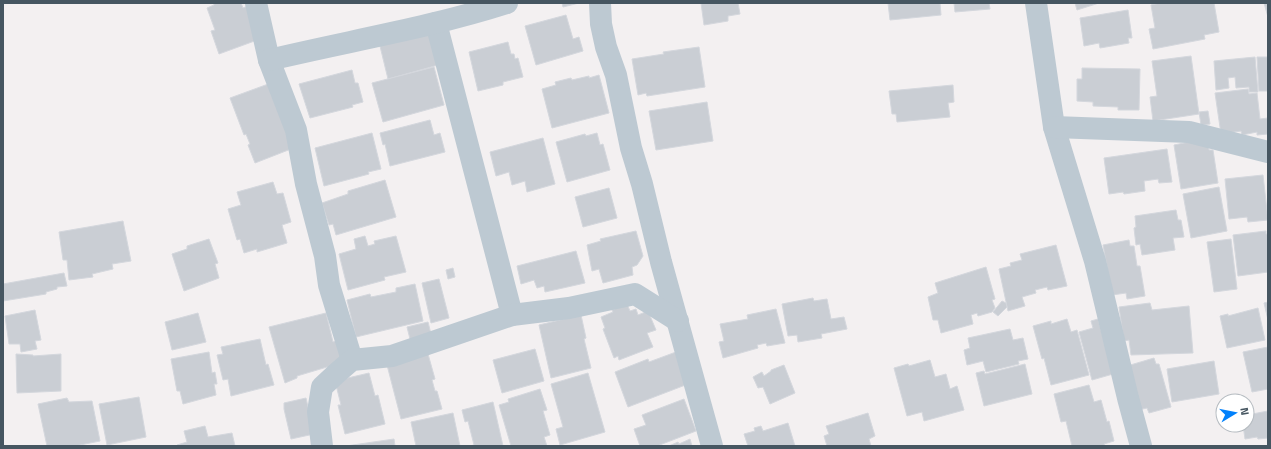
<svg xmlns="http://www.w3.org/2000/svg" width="1271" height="449" viewBox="0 0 1271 449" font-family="'Titillium Web',sans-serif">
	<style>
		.building { fill: #caced4; stroke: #d4d7dd }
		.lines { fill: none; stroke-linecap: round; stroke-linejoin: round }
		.street { stroke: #bdc9d2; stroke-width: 22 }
	</style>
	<rect width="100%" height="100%" fill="#f3f0f1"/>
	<g class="building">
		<path d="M214,3H241L243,8L248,6L260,39L219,54L211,31L215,30L207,8L214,5Z"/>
		<path d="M562,3H579L563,7Z"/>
		<path d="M701,3H738L740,14L728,16V21L704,25Z"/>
		<path d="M888,3H940L941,15L890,20Z"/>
		<path d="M954,3H989L990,9L955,12Z"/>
		<path d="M1075,3H1099L1077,10Z"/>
		<path d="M1160,3H1214L1219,32L1204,35L1205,39L1153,49L1149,29L1155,28L1151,5Z"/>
		<path d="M1264,3H1268V17Z"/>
		<path d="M1128,10L1132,38H1128L1129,43L1100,48L1099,43L1084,46L1080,18Z"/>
		<path d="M566,15L573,39L579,37L583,51L536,65L525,26Z"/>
		<path d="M428,29L438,65L388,79L379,42Z"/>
		<path d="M508,42L511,54H514L515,59L518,58L523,77L503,82V85L478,91L469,52Z"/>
		<path d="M699,47L705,87L647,96L646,93L638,95L632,59L664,54L663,52Z"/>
		<path d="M1191,56L1199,114L1153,121L1150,97L1157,96L1152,61Z"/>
		<path d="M1255,57L1258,92H1249V87L1236,88L1235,77L1228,78L1229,88L1216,90L1214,61Z"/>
		<path d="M1257,57H1268V91H1259Z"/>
		<path d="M434,67L444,105L383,122L372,83Z"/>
		<path d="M1082,68L1140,69L1139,110H1118V107L1093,106V102L1077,101V79H1082Z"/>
		<path d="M352,70L355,83H358L363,102L352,105L353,107L310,118L299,84Z"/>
		<path d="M599,75L609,113L552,128L542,89L556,85L555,82L571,78L572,80L589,76V78Z"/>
		<path d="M271,83L296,147L255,163L248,145L250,144L246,134L244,135L230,98Z"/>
		<path d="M953,85L954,102L948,103L950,117L897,122L896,114H892L889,91Z"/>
		<path d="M1248,89L1249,94L1257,93L1260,119L1268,118V134L1257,135V132L1242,135L1241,131L1221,134L1215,93Z"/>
		<path d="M707,102L713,141L656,150L649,111Z"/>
		<path d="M1208,111L1210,124L1201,125L1199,112Z"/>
		<path d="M430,120L434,135L440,133L445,152L390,166L385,144L383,145L380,133Z"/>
		<path d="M372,133L381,169L368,172L369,174L324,186L315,148Z"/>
		<path d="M597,133L600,145L603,144L610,170L567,182L556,142L585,134L586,136Z"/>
		<path d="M543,138L555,184L527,192L525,181L512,185L509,172L496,176L490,152Z"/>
		<path d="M1199,140L1208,142L1209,150H1213L1218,183L1181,189L1174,145Z"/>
		<path d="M1167,149L1172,182L1159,183L1158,179L1144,181L1145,191L1124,194L1123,192L1109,194L1104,158Z"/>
		<path d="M1263,175L1268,220L1248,222L1247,217L1229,219L1225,179Z"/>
		<path d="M385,180L396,217L336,235L333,224L329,225L322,203L348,194V191Z"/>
		<path d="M273,182L277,194L283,193L291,222L282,225L287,243L257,252V249L244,253L240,239L237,240L228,209L241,205L237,192Z"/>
		<path d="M1219,187L1227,231L1191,238L1183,194Z"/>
		<path d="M609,188L617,218L583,227L575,197Z"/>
		<path d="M1176,210L1178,220H1181L1184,237L1173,238L1175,250L1142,255L1140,244L1136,245L1134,228L1136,227L1135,216Z"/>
		<path d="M123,221L131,261L112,264L113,269L92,274L93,277L69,280L67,260H63L59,232Z"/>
		<path d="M636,231L643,256L637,265L632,267L633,275L603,283L599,269L592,271L587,245L601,241L600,239Z"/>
		<path d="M1266,231V234H1268V272L1238,276L1233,235Z"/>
		<path d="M365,236L368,246L375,244L374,241L396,236L406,272L384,277L385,280L348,290L339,254L356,249L354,239Z"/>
		<path d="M209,239L218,263L215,264L219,278L184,291L172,254L187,249V246Z"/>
		<path d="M1231,239L1237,289L1214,292L1207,242Z"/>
		<path d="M1129,240L1130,246H1134L1137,266H1140L1145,296L1127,299L1126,293L1112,295L1103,245Z"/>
		<path d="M1056,245L1067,286L1048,290L1047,287L1035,290L1036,293L1022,297L1025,306L1008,311L999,269L1011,266L1010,263L1022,260L1020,254Z"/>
		<path d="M576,251L585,283L545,292L544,286L537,288L534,280L521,284L517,266Z"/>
		<path d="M986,267L995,299L992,300L995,308L992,312L978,316L977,313L971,315L973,324L941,333L938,320H933L928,297L938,293L935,283Z"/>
		<path d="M453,268L455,277L448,279L446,270Z"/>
		<path d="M64,273L67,286L57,287V289L46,292V294L3,301V284Z"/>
		<path d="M439,279L449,318L431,323L422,283Z"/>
		<path d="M415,284L423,321L356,337L347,300L370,294L371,297L396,292V288Z"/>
		<path d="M813,298L814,301L827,299L831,319L844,317L847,329L821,334L822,338L798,342L797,335L788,336L782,304Z"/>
		<path d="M1002,301L1006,303L1007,307L998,316L993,312Z"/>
		<path d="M1268,302V320L1264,303Z"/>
		<path d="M1150,303L1152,310L1189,306L1193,353L1131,355L1129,340L1124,341L1119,307Z"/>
		<path d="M627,304L630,311L636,309L638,315L648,311L656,330L647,333L653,347L619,360L618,356L614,358L603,329L605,328L601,317L613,312L612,310Z"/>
		<path d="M1258,308L1265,340L1227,348L1220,316L1228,314V316Z"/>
		<path d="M776,309L785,343L767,346L766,343L757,345L758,348L723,358L719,342L724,341L720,324L748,319L747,315Z"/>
		<path d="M35,310L41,340L35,341L37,349L21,352L20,344H9L5,316Z"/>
		<path d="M198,313L206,342L172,350L165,322Z"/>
		<path d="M326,313L333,342L336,341L345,354L336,370L327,367L297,376V378L285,383L269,327Z"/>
		<path d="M581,315L586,338L584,339L591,368L551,378L539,325Z"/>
		<path d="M1067,319L1071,332L1077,330L1089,375L1051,385L1044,358L1042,359L1033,326L1051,321V324Z"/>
		<path d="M1098,319L1113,374L1092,380L1079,332L1093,328L1091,321Z"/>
		<path d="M428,322L432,338L411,343L407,327Z"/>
		<path d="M1010,329L1013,340L1023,338L1028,359L1018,361L1019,364L986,372L983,361L967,365L964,350L970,348L968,338Z"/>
		<path d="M260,339L266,365L268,364L274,385L231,396L228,379L223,380L217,355L223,354L221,347Z"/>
		<path d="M1268,347V389L1252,392L1243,352Z"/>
		<path d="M535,349L544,381L502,393L493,360Z"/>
		<path d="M209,352L212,373L215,372L217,384H214L216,395L183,404L180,391H177L171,359Z"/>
		<path d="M676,352L688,384L628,407L615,372L648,359L649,362Z"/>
		<path d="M16,354L33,355V356L61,354V391L17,393Z"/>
		<path d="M428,354L435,379L432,380L435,391H437L442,409L401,419L387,365Z"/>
		<path d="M1154,358L1156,364H1159L1171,407L1149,413L1147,408L1138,410L1127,366Z"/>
		<path d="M930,360L935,377L946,374L950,389L957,386L964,410L924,421L922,412L907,416L894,368L908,364L909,366Z"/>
		<path d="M1214,361L1219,394L1172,402L1167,369Z"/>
		<path d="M1025,364L1032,394L984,406L976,373L984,371L985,374Z"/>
		<path d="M784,365L795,393L770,404L763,387L758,388L753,377L762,372L764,376L771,371V370Z"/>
		<path d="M369,373L375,396L378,395L385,424L345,434L338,405H341L335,381Z"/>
		<path d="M588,373L605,432L560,445L556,429L563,427L551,384Z"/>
		<path d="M1089,385L1094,402L1101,400L1107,422L1109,421L1114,441L1104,444L1105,446H1072L1066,421L1061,422L1054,394Z"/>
		<path d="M540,389L547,410L543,411L550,435L544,437L547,446H511L499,405L509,402L508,399Z"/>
		<path d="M139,397L146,437L107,445L99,404Z"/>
		<path d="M67,398L69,402L92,401L100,441L75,446H47L38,404Z"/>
		<path d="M306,398L314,434L291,439L284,409V403Z"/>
		<path d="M684,399L696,431L657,446H640L634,429L646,425L642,415Z"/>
		<path d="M493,402L503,446H470L474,445L468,421L465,422L462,410Z"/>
		<path d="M1268,411V438L1258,439L1257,437L1245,439L1243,425H1247V415Z"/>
		<path d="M453,413L460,446H416L411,422Z"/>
		<path d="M868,413L875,436L869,439L871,446H827L824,436L829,434L826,426Z"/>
		<path d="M788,423L795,446H748L744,434L755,431L754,428L761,426L763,431Z"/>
		<path d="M205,426L208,437L232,433L235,446H178L177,445L187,442L184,431Z"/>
		<path d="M394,439L395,446H346Z"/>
		<path d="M690,439L692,446H669L678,442L679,444Z"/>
	</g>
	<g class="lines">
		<g class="street">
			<path d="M256,3L269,60L296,130L306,184L325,256L329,285L352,360"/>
			<path d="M600,3L601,24L606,47L616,75L631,148L642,184L661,262L712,446"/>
			<path d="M1036,3L1054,127L1095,261L1128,398L1141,446"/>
			<path d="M436,23L512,315"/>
			<path d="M269,60C348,41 429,28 507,3"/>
			<path d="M1054,127L1189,132L1268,152"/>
			<path d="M322,446L318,412L322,387L337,373L352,360L392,356L512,315L569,308L635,294L678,321"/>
		</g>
	</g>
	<rect width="1271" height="449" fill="none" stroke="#465661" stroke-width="8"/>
	<g transform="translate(1235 413) rotate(80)"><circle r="19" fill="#ffffff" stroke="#b5bbc0"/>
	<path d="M0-3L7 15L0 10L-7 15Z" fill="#0281fb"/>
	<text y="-6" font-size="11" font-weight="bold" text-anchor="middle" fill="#465661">N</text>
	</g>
</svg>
